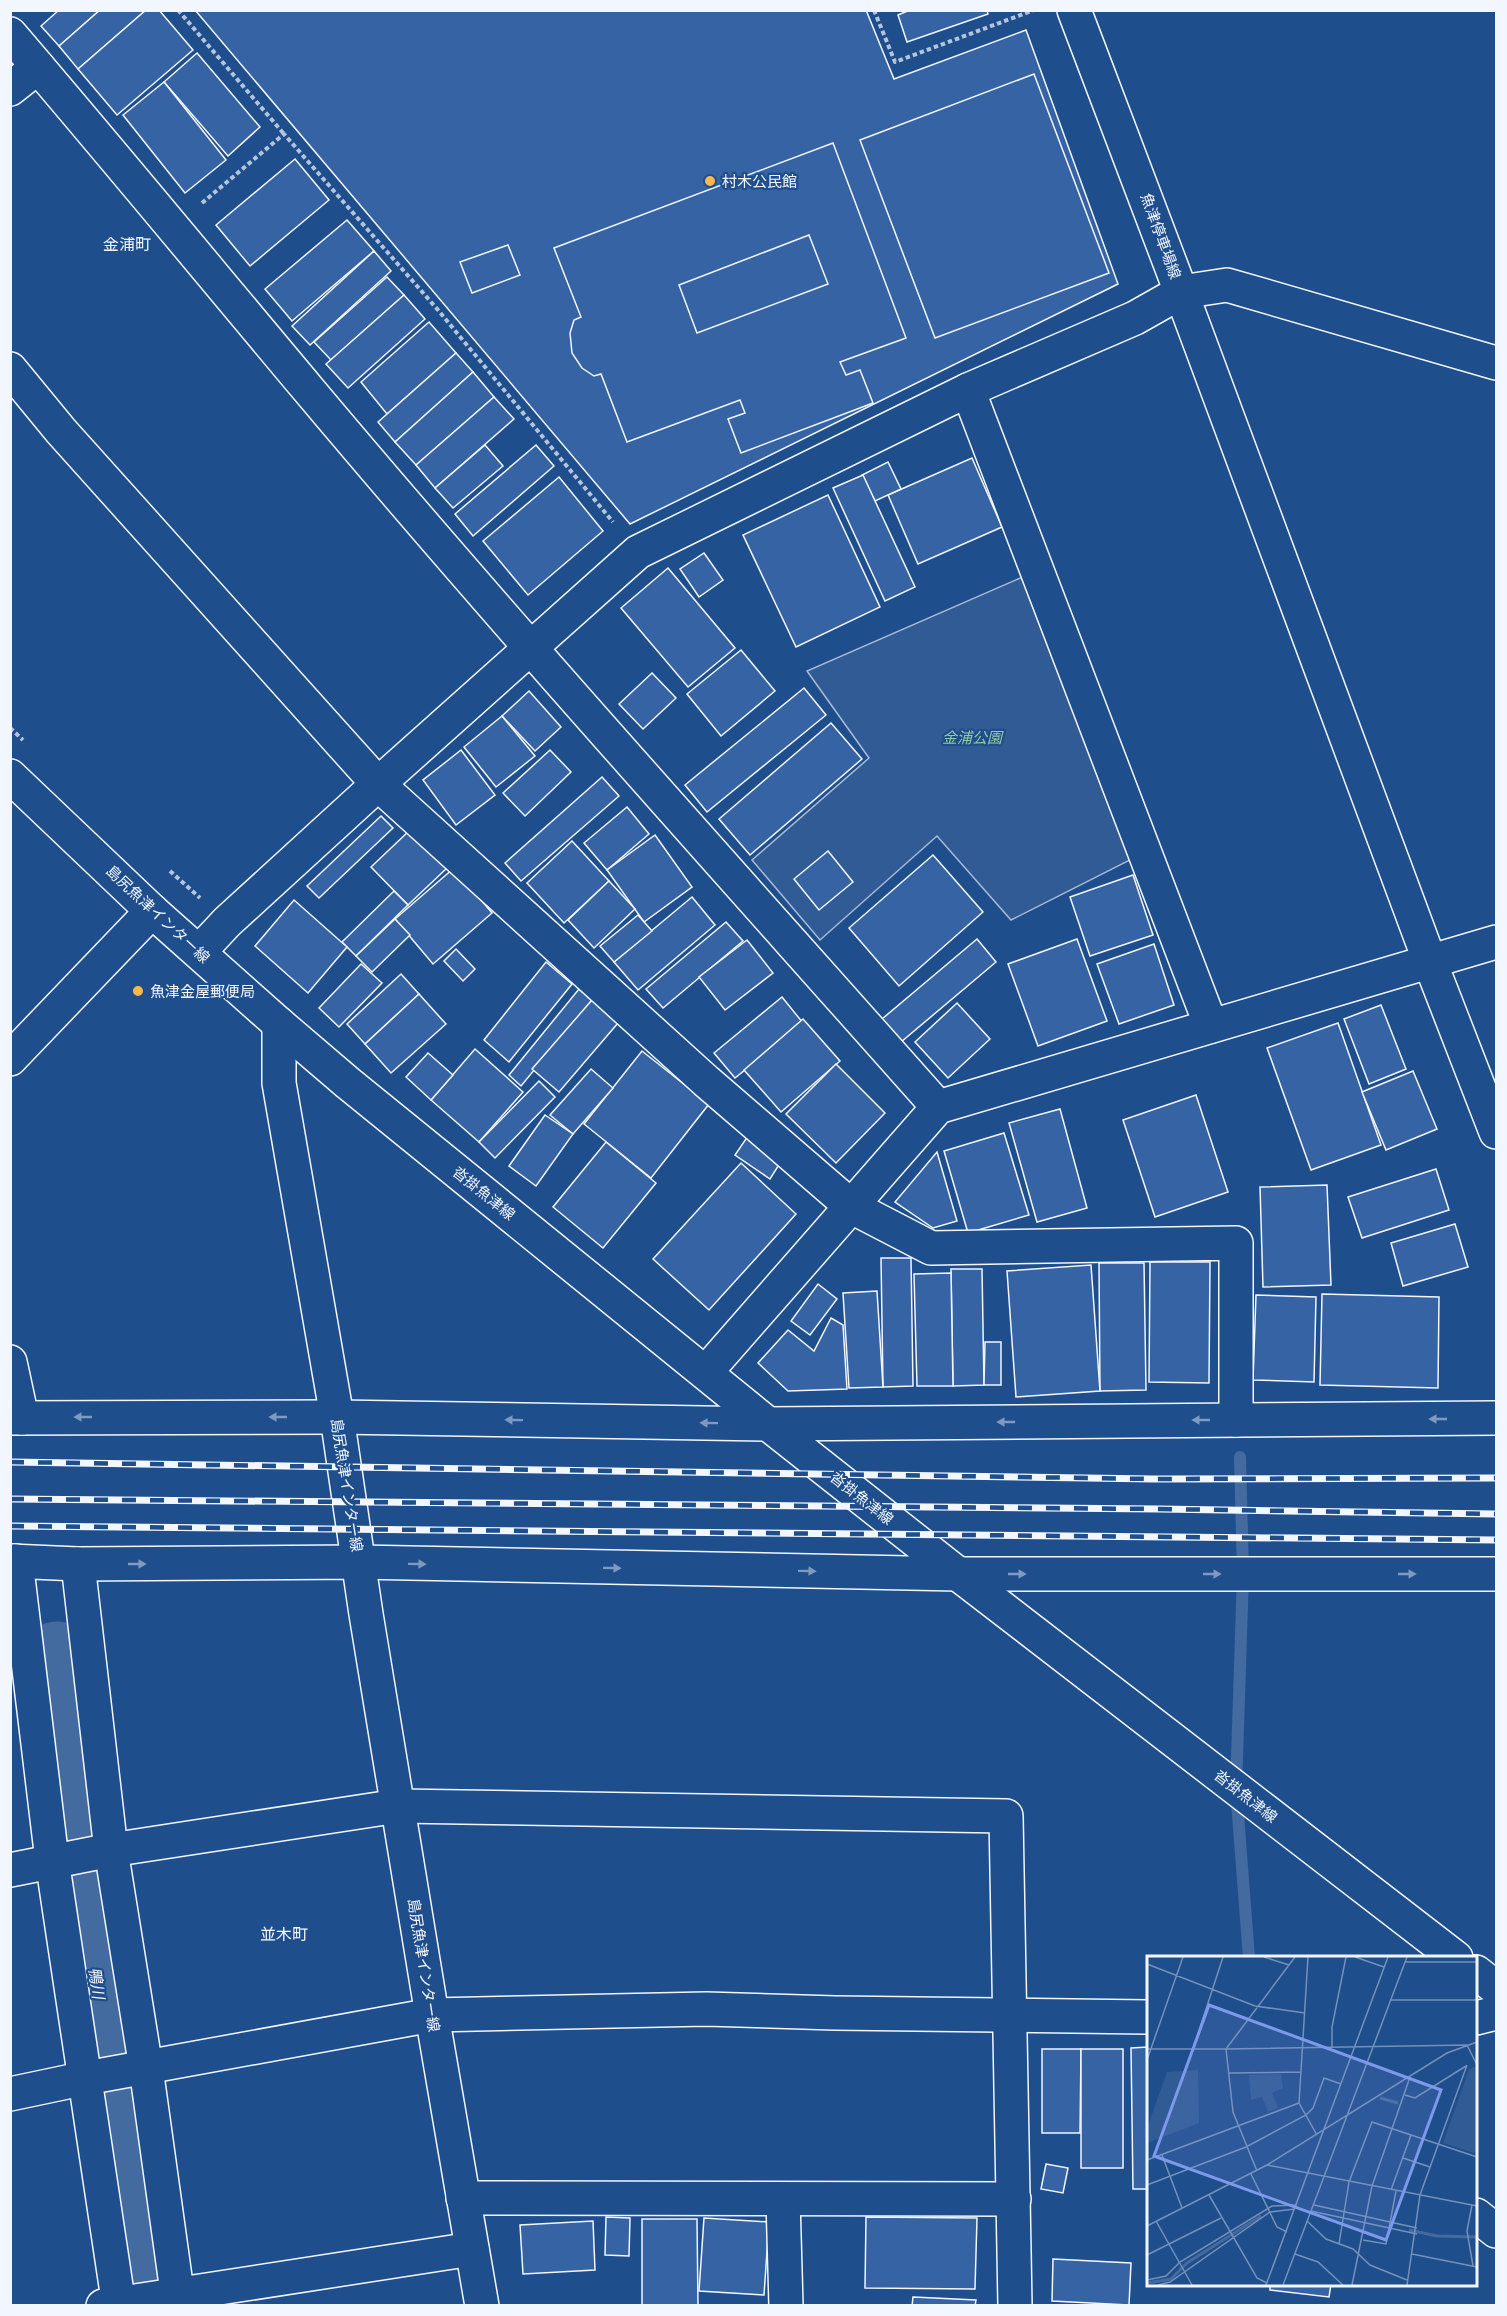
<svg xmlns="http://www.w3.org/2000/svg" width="1507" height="2316" viewBox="0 0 1507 2316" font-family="'Libre Baskerville','Noto Sans JP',serif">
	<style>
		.built { fill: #305b95; stroke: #a8bbd7; stroke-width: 1.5 }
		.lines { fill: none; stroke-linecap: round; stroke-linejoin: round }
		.stream { stroke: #446ba0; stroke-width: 12 }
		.river { stroke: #446ba0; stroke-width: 75 }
		.building { fill: #3563a3; stroke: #f2f6ff; stroke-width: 1.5; fill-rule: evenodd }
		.minor-casing { stroke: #f2f6ff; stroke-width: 36 }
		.major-casing { stroke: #f2f6ff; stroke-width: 36 }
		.path { stroke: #b3c4dc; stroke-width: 4; stroke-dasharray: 4.5 3; stroke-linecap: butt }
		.minor { stroke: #1f4e8c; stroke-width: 33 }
		.major { stroke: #1f4e8c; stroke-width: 33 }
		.rail-casing { stroke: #f2f6ff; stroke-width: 7 }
		.rail { stroke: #1f4e8c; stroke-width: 4.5; stroke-dasharray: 14; stroke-linecap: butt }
		.oneway { fill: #7e9ac0 }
		.poi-dot { fill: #ffb74d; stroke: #1f4e8c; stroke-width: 2 }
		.labels { text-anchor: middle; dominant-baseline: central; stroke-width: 4.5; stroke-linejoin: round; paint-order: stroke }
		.poi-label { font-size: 15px; fill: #f2f6ff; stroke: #1f4e8c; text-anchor: start }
		.street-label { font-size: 15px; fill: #f2f6ff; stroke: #1f4e8c }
		.park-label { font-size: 15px; font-style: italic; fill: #97c8a6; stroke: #1f4e8c }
		.neighbourhood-label { font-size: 16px; fill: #f2f6ff; stroke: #1f4e8c }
		.water-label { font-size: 16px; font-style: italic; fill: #f2f6ff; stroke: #1f4e8c }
		.inset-river { fill: none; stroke: #446ba0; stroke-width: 3 }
		.inset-road { fill: none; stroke: #7391ba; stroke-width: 1.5 }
		.view { fill: #7d9aea; fill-opacity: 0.15; stroke: #7d9aea; stroke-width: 3 }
		.inset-edge { fill: none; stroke: #f2f6ff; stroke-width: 3 }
	</style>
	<rect width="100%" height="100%" fill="#1f4e8c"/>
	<path class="built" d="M1025,576L1132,859L1011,920L937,836L820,940L752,860L869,758L807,671Z"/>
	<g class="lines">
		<path class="stream" d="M1240,1457L1243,1574L1236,1789L1249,1958"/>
		<path class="river" d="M57,1659L89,1932L144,2306"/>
	</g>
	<g class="building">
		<path d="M59,10H100L59,46L41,26Z"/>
		<path d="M100,10H146L78,69L59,46Z"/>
		<path d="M146,10H159L193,50L117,115L78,69Z"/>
		<path d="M195,10H866L894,79L1026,30L1118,284L630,524Z"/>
		<path d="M910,10H987L988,14L907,42L898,15Z"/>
		<path d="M197,53L260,127L228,156L164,82Z"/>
		<path d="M1034,74L1109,273L935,338L860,140Z"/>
		<path d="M164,82L226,160L185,193L123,115Z"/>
		<path d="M833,143L906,338L840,362L846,375L860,370L873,403L741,453L728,419L745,413L740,400L627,442L601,374L594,376L582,368L572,353L570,333L574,320L581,317L554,248ZM809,235L828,284L697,333L679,285Z"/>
		<path d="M295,159L329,200L250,266L216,225Z"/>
		<path d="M347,220L374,251L292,321L265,289Z"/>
		<path d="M508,245L520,275L472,293L460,262Z"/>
		<path d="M374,251L391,271L310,345L292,326Z"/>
		<path d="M387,277L404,295L331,360L314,342Z"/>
		<path d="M404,295L425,319L348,388L326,364Z"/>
		<path d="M429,322L456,353L387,414L361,382Z"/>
		<path d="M456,353L473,372L395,442L378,422Z"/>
		<path d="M473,372L494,397L416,465L395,442Z"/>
		<path d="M494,397L514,419L435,488L416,465Z"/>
		<path d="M485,445L503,466L453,508L435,488Z"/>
		<path d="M536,445L554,466L473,536L455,514Z"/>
		<path d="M972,458L1002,527L918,564L888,495Z"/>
		<path d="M888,462L901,489L875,501L862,475Z"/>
		<path d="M863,475L915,587L885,601L833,488Z"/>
		<path d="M559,477L603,531L528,595L483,541Z"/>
		<path d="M828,495L880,607L796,647L743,535Z"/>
		<path d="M704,553L723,580L699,597L680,569Z"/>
		<path d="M668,568L735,648L688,687L621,608Z"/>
		<path d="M741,650L775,691L721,736L687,694Z"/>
		<path d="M652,673L676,698L643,729L619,704Z"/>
		<path d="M804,688L826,715L707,812L685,785Z"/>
		<path d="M529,691L561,727L535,751L502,716Z"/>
		<path d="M502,716L535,756L496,787L464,747Z"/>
		<path d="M831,723L862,759L750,855L719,819Z"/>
		<path d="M461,750L495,795L456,825L423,780Z"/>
		<path d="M550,750L571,772L525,816L503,793Z"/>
		<path d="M602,777L619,796L521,881L505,863Z"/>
		<path d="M627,807L649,834L607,870L584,843Z"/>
		<path d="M381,816L393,828L319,898L307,886Z"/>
		<path d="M410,830L447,868L408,905L371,867Z"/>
		<path d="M655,835L692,887L644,922L607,870Z"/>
		<path d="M572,841L609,881L564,923L527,883Z"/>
		<path d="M828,851L853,882L819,910L794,879Z"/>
		<path d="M933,855L983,912L899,986L849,928Z"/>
		<path d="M454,868L492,913L433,964L395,919Z"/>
		<path d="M1133,875L1153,935L1090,956L1070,897Z"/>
		<path d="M609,881L635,909L594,948L568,920Z"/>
		<path d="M394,891L408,905L356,956L342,942Z"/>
		<path d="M692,897L715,925L638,990L614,962Z"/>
		<path d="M294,900L347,947L308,993L255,946Z"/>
		<path d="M638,915L652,931L614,962L600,946Z"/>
		<path d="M395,919L410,935L372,972L356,956Z"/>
		<path d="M726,922L743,941L663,1008L646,989Z"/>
		<path d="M977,939L996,962L901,1042L882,1019Z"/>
		<path d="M1077,939L1107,1021L1038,1046L1008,964Z"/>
		<path d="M747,940L773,973L725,1010L699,977Z"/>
		<path d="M1154,944L1174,1005L1119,1024L1097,964Z"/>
		<path d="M456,949L475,969L463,981L444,961Z"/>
		<path d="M546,962L572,984L509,1062L484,1040Z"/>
		<path d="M361,964L382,983L339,1027L319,1008Z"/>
		<path d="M401,974L419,994L365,1044L347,1024Z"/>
		<path d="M579,989L592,1000L521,1086L509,1075Z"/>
		<path d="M419,994L446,1024L391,1073L365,1044Z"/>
		<path d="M782,997L803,1023L735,1078L714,1053Z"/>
		<path d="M592,1000L618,1023L559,1092L532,1069Z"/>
		<path d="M957,1003L990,1039L948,1078L915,1042Z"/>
		<path d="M1381,1005L1406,1069L1369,1084L1344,1019Z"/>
		<path d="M803,1019L840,1061L781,1112L744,1070Z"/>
		<path d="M1338,1023L1381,1145L1311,1170L1267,1048Z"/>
		<path d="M475,1049L523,1092L479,1142L431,1100Z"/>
		<path d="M642,1051L709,1104L651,1178L584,1124Z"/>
		<path d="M428,1053L453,1075L431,1100L406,1077Z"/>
		<path d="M836,1064L885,1113L836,1163L786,1114Z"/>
		<path d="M591,1069L613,1088L573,1134L550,1115Z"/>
		<path d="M1413,1071L1437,1129L1386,1150L1362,1092Z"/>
		<path d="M539,1081L555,1097L495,1158L479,1142Z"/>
		<path d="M1196,1095L1228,1192L1155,1217L1123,1120Z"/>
		<path d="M1060,1109L1087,1208L1037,1222L1009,1123Z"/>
		<path d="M545,1115L573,1134L536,1186L509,1166Z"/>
		<path d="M1004,1133L1029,1215L968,1233L944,1151Z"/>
		<path d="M748,1136L782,1160L770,1179L735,1155Z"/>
		<path d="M606,1142L656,1183L603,1248L553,1207Z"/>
		<path d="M937,1152L957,1221L933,1228L895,1202Z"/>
		<path d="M741,1163L796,1214L709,1310L653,1259Z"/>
		<path d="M1436,1169L1449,1210L1362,1238L1348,1197Z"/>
		<path d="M1327,1185L1331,1285L1263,1287L1260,1187Z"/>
		<path d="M1455,1224L1468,1267L1403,1286L1391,1243Z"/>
		<path d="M881,1258H911L913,1386L883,1387Z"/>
		<path d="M1150,1262H1210L1209,1383L1149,1382Z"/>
		<path d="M1099,1263H1144L1146,1390L1100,1391Z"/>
		<path d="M1091,1265L1100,1391L1016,1397L1007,1271Z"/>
		<path d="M951,1269H982L984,1385L953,1386Z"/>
		<path d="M951,1273L953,1386H917L914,1274Z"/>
		<path d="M818,1284L837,1299L810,1335L791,1321Z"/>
		<path d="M877,1291L883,1387L849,1388L843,1293Z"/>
		<path d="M1322,1294L1439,1297L1438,1388L1320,1385Z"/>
		<path d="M1256,1295L1316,1297L1314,1382L1253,1380Z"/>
		<path d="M831,1318L843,1325L847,1389L788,1391L758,1363L788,1330L814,1351Z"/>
		<path d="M985,1342H1001V1385H984Z"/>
		<path d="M1148,2047V2189H1133L1131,2048Z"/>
		<path d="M1042,2049H1081L1080,2133H1042Z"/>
		<rect x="1081" y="2049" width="42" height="119"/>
		<path d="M1046,2164L1068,2168L1063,2193L1041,2189Z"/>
		<path d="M606,2217L630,2218L629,2256L605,2255Z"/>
		<path d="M866,2217L977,2218L975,2289L865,2288Z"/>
		<path d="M704,2218L769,2222L764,2295L699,2291Z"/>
		<path d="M642,2219H697L698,2306H642Z"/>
		<path d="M593,2221L595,2270L523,2274L520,2225Z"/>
		<path d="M1053,2259L1131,2263L1129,2305L1052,2301Z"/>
		<path d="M1270,2284H1331L1329,2297L1270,2290Z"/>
		<path d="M913,2297L976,2300L975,2306H912Z"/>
	</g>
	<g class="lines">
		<defs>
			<g id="minor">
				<path d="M10,34C111,152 209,271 308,389C513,633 727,869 938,1107"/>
				<path d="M10,89L38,67"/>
				<path d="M10,369L61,431L378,784L706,1081L852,1207L931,1248L1236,1243V1420"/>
				<path d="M968,390L1211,1026"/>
				<path d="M199,952L227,922L378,784L638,552L968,390L1135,318L1181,292L1430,962L1496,1132"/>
				<path d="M10,1059L152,911"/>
				<path d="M10,1362L22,1418"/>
				<path d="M706,1372L938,1107L1496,942"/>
				<path d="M10,1418L337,1417L768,1424L1496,1418"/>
				<path d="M10,1561L78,1564L359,1562L958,1574H1496"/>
				<path d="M16,1561L52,1860L119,2306"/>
				<path d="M78,1564L111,1850L146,2068L179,2306"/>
				<path d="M10,1870L111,1850L398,1806L1006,1816L1015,2306"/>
				<path d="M1476,2018L1496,2013"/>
				<path d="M10,2094L86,2078L432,2015L706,2009L835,2013L1148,2017"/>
				<path d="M463,2198L1014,2199"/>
				<path d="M783,2199L786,2306"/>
				<path d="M1476,2215L1496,2231"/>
				<path d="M103,2306L472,2249"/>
			</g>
			<g id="major">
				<path d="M1074,10L1181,292L1227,285L1496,363"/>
				<path d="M10,776L152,911L279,1024L348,1083L768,1424L958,1574L1456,1958"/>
				<path d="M279,1024V1083L337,1417L366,1614L432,2015L482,2306"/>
				<path d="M1476,1972L1496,1988"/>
			</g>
		</defs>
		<use href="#minor" class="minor-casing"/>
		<use href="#major" class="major-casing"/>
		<g class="path">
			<path d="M178,10L284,134"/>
			<path d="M874,10L895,62L1034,10"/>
			<path d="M202,203L284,134L438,310L613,522"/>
			<path d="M10,728L23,740"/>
			<path d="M170,871L200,898"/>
		</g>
		<use href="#minor" class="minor"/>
		<use href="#major" class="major"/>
		<defs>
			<g id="rail">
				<path d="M10,1462L1155,1479L1496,1478"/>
				<path d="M10,1499L1159,1509L1496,1514"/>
				<path d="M10,1526L1496,1540"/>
			</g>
		</defs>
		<use href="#rail" class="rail-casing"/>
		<use href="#rail" class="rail"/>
	</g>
	<defs><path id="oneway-solid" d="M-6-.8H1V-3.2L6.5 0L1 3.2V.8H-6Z" transform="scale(1.5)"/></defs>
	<g class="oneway">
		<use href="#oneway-solid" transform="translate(83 1417) rotate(180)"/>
		<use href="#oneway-solid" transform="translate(278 1417) rotate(180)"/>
		<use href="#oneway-solid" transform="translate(1438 1419) rotate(180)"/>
		<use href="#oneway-solid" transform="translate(514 1420) rotate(-179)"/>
		<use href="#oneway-solid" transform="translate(1201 1420) rotate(180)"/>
		<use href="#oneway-solid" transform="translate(1006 1422) rotate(180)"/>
		<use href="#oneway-solid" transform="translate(709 1423) rotate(-179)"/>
		<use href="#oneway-solid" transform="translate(137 1564)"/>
		<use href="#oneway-solid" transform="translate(417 1564) rotate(1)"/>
		<use href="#oneway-solid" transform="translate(612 1568) rotate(1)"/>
		<use href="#oneway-solid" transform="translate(807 1571) rotate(1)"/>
		<use href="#oneway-solid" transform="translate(1017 1574)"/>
		<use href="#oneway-solid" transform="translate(1212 1574)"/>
		<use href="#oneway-solid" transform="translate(1407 1574)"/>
	</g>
	<g class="poi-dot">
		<circle cx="710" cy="181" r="6"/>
		<circle cx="138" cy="991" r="6"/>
	</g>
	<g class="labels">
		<g class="poi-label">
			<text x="722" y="181">村木公民館</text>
			<text x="150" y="991">魚津金屋郵便局</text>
		</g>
		<g class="street-label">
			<text transform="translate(1161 236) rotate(70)">魚津停車場線</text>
			<text transform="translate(158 914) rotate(43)">島尻魚津インター線</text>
			<text transform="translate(484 1193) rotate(39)">沓掛魚津線</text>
			<text transform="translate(347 1485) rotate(81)">島尻魚津インター線</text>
			<text transform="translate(862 1498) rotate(38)">沓掛魚津線</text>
			<text transform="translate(1246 1796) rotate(38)">沓掛魚津線</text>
			<text transform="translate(424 1965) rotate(81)">島尻魚津インター線</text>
		</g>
		<g class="park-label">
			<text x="972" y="737">金浦公園</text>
		</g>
		<g class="neighbourhood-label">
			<text x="127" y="244">金浦町</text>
			<text x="284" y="1934">並木町</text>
		</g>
		<g class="water-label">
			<text transform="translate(97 1983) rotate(82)">鴨川</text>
		</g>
	</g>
	<g transform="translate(1147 1956)">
		<rect width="330" height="330" fill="#1f4e8c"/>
		<path d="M327,111L330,113V198L296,187L322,113ZM51,114L52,167L0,187V172L20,116ZM134,118L136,132L125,137L131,152L121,156L115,141L104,144L102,119Z" fill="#305b95"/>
		<path class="inset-river" d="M233,142L251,147M262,274L290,280L330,281M0,327L24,323L40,307L114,260"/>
		<path class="inset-road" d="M117,1L142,9M161,1L152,147L170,179M208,1L237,11M259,6H330M0,8L108,50L158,57M244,44H330M185,91V71L199,1M0,93H79L148,1M46,93L76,1M0,104L36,1M81,117L154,116M258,139L268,142L319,110M15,199L35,252M256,202L283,211M0,204L152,147M120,209L330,250M110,215L86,156L79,93L320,89L330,109M104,218L130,271L140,276M0,229L99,191L159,159L166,152L177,122L194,128M244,234L264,179M62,239L110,322L120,327M167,249L270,272M325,249L320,275L326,310M164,255L270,278M9,265L45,329M160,265L179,283L206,293L223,309L260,324M0,270L120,209L300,97L330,86M216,284L239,288L249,235M192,288L202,226L225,166L330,201M148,298L171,306L196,329M265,298L330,311M0,299L74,262M0,324L19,320L33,306L125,250L150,249M11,329L23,326L123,256L148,253M119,329L241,1M136,329L260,1M205,329L225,230L263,121M260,329L273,239L320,109"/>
		<path class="view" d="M62,49L294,134L239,284L7,200Z"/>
		<rect width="330" height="330" class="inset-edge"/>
	</g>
	<rect width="1507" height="2316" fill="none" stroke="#f2f6ff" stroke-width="24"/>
</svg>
